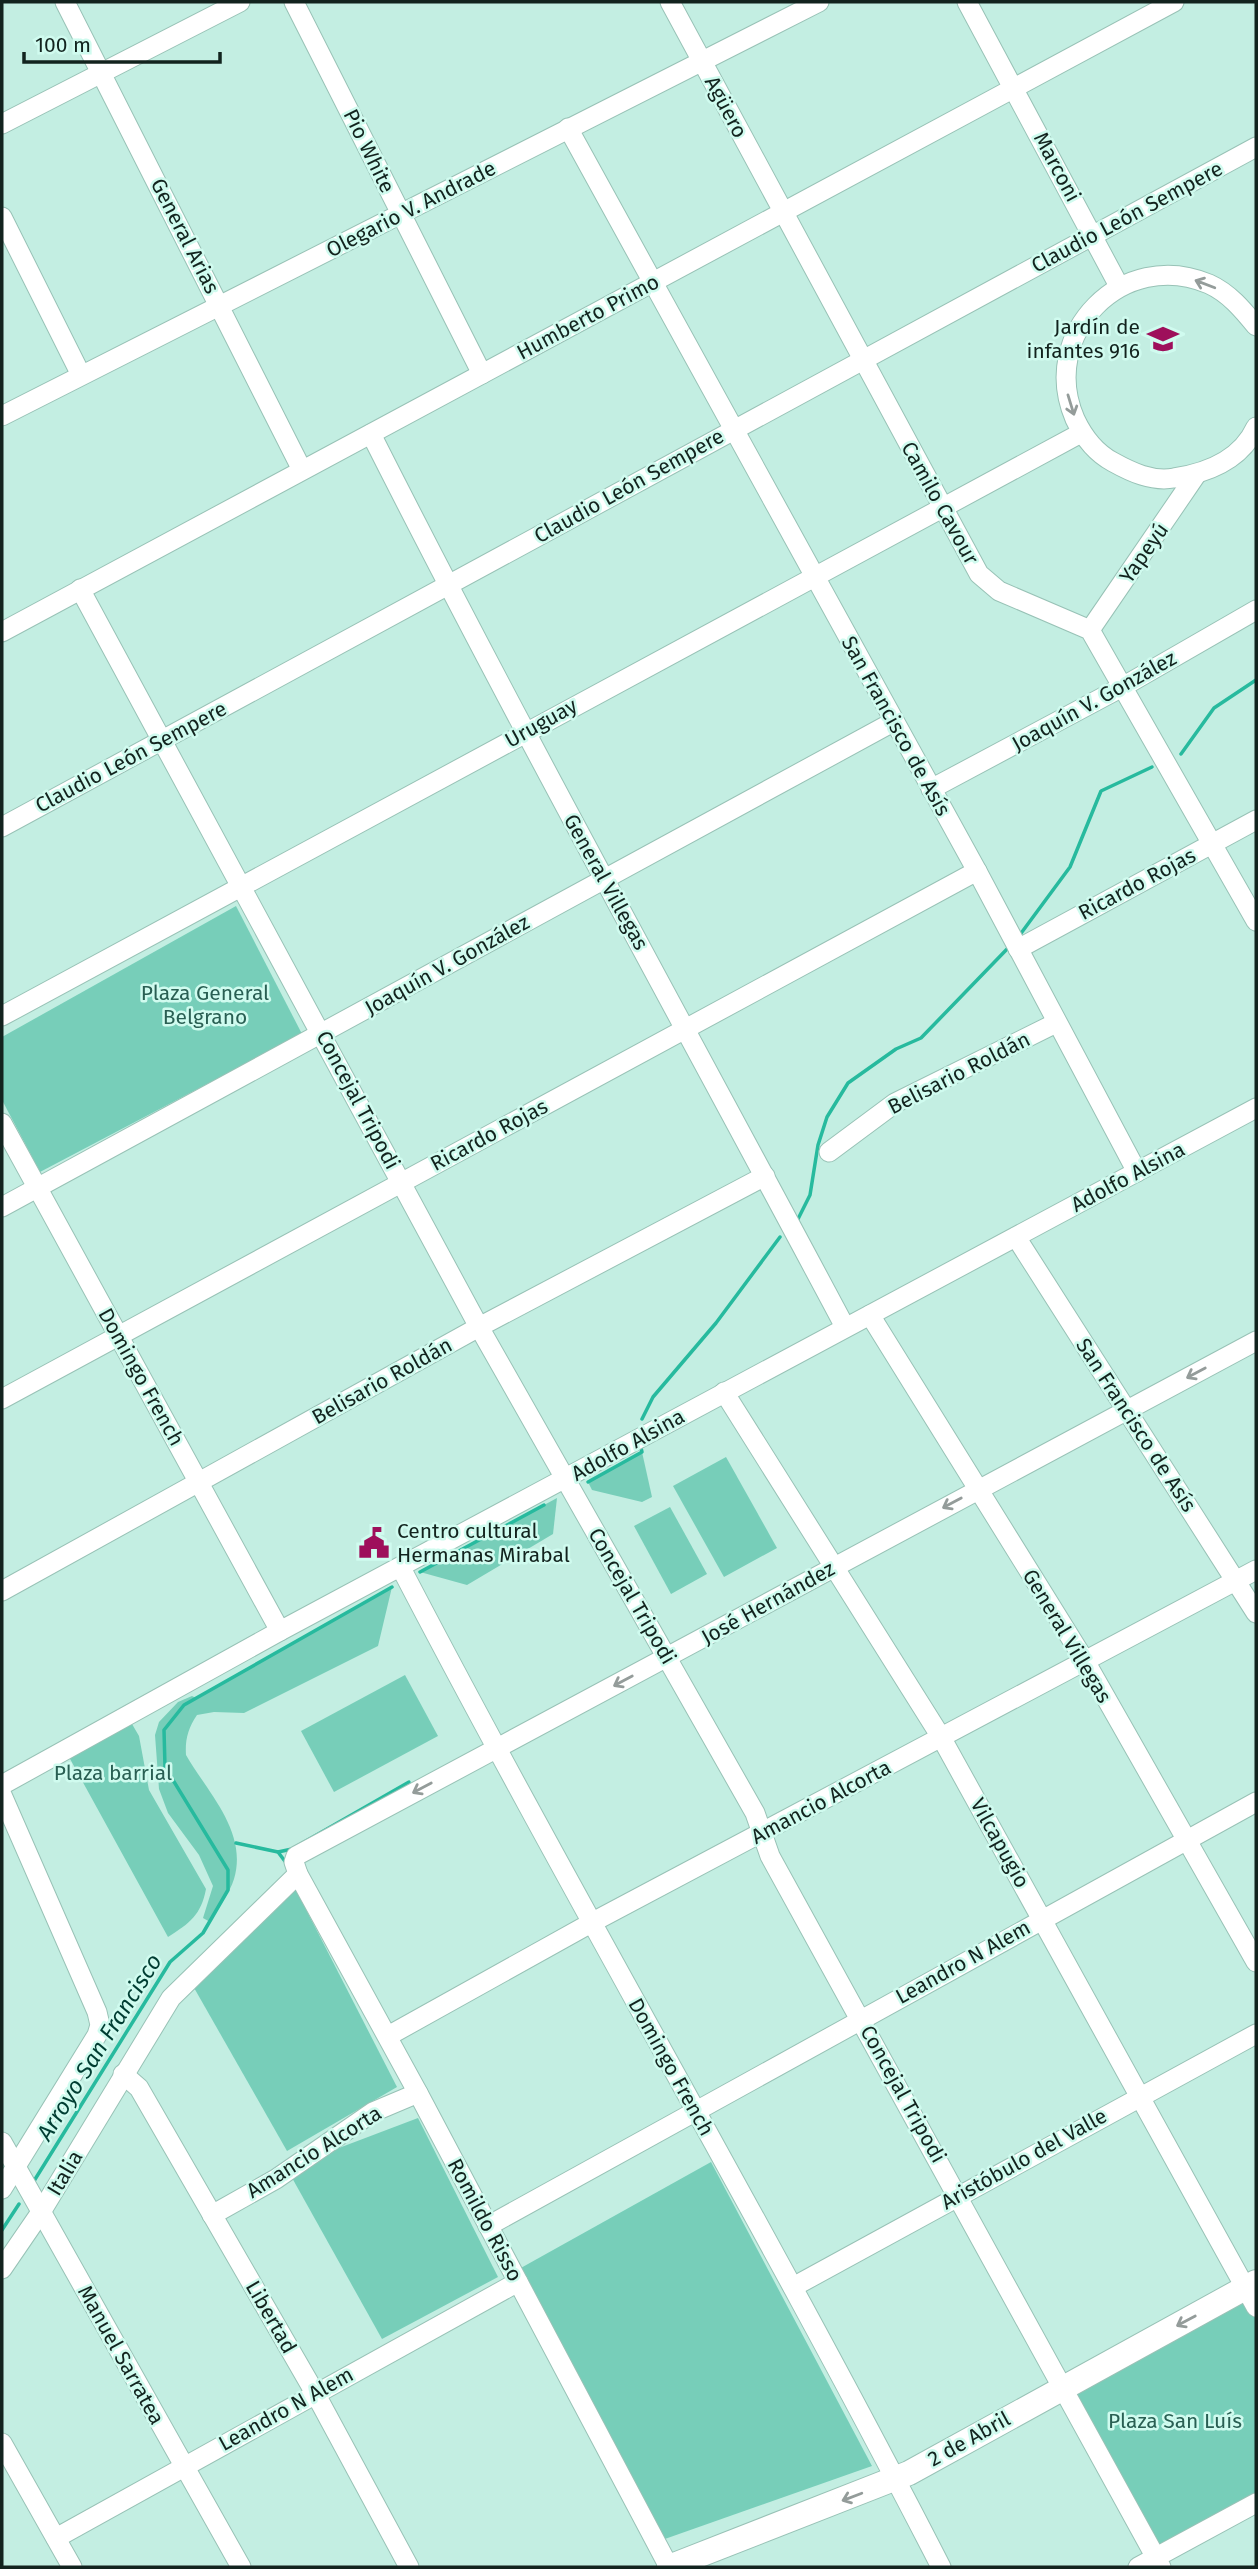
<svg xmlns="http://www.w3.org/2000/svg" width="1258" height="2569" viewBox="0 0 1258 2569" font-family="'Fira Sans',sans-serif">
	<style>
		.green { fill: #77ceb9 }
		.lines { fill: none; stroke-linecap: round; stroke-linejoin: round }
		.stream { stroke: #27ba9e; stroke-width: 3.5 }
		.minor-casing { stroke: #98c2b6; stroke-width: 21 }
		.major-casing { stroke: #98c2b6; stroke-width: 26 }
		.minor { stroke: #fff; stroke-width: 19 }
		.major { stroke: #fff; stroke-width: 24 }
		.oneway { stroke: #949c9a }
		.labels { text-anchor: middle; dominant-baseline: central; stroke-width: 5; stroke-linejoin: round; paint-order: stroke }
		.street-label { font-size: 21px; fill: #12231e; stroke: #d0fbef }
		.poi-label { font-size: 21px; fill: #12231e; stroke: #d0fbef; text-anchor: end }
		.park-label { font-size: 21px; fill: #295f53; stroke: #d0fbef }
		.water-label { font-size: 23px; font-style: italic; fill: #003d32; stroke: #d0fbef }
	</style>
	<rect width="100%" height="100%" fill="#c3eee2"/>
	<g class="green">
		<path d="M236,906L302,1034L40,1172L2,1100V1037Z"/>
		<path d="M642,1452L652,1497L642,1502L592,1490L588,1482Z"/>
		<path d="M726,1457L777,1548L724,1577L673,1486Z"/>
		<path d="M557,1498L553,1534L467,1585L420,1572Z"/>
		<path d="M670,1507L707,1574L671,1594L634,1526Z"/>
		<path d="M392,1587L378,1646L244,1713L214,1712L197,1715C188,1728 185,1740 186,1755C208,1793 248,1832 234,1879C230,1893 217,1909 210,1922L203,1918L213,1886L199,1855L168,1813L159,1789L155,1735L159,1722L178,1702L192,1696L196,1698Z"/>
		<path d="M405,1675L438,1736L334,1792L301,1731Z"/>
		<path d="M132,1724L139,1736L149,1790L206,1889C201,1915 190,1923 168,1937L69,1757Z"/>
		<path d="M293,1884L397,2087L287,2151L193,1986Z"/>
		<path d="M418,2118L498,2277L382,2339L291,2176L331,2151Z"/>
		<path d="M711,2162L872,2466L662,2540L519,2269Z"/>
		<path d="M1246,2288L1256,2307V2503L1156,2558L1064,2386Z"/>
	</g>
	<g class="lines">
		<g class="stream">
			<path d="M1181,754L1214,708L1256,680"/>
			<path d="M1019,936L1070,867L1101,791L1152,767"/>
			<path d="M797,1221L810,1195L818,1145L827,1117L848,1083L896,1049L921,1038L1009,947"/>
			<path d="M642,1419L653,1397L716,1323L780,1237"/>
			<path d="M588,1482L642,1452L641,1448"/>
			<path d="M420,1572L544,1505"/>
			<path d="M236,1843L278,1852L287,1864"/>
			<path d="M278,1852L292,1849L409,1782"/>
			<path d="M34,2181L170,1962L203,1933L228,1890V1870L165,1767L164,1730L184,1705L392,1587"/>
			<path d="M2,2230L19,2204"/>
		</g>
		<defs>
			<g id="minor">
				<path d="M65,2L302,470"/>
				<path d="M294,2L482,374"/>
				<path d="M670,2L979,574L999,591L1090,630L1256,921"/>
				<path d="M967,2L1119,286"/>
				<path d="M2,124L240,2"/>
				<path d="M568,128L977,871L1137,1172"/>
				<path d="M2,217L81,375"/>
				<path d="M1256,326C1243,310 1229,293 1209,284C1123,247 1038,334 1075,419C1083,436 1096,453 1113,462C1131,472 1152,482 1174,478C1207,473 1241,460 1256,427"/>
				<path d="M2,416L819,2"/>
				<path d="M371,434C523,735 687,1030 845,1327"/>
				<path d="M80,589L479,1327L755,1813L770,1856L1161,2567"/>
				<path d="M1090,630L1196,475"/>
				<path d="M2,632L1174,2"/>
				<path d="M931,789L1124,686L1256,610"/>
				<path d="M2,827L1256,147"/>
				<path d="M1018,949L1256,820"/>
				<path d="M2,1016L1081,433"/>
				<path d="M2,1123L280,1631"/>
				<path d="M829,1152L895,1103L1056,1023"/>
				<path d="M2,1207L893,722"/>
				<path d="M1016,1237L1256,1613"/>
				<path d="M870,1315L1085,1661L1256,1962"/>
				<path d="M724,1392L941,1737L1256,2307"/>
				<path d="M2,1399L977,871"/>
				<path d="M401,1568C576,1904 768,2230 941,2567"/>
				<path d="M2,1591L479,1327L765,1176"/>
				<path d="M2,1785L280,1631L1256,1108"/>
				<path d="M2,1795L97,2012L100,2025L97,2035L2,2189"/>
				<path d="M388,2036L591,1923L1256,1570"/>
				<path d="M123,2074L139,2088L315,2393L409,2567"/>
				<path d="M2,2142L241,2567"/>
				<path d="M212,2215L276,2179L373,2112L418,2093"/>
				<path d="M488,2226L1256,1802"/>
				<path d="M2,2269L41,2212L171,1998L298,1874"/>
				<path d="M793,2287L1256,2034"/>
				<path d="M2,2443L72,2567"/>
				<path d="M56,2538L518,2282"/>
				<path d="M669,2567L418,2093L298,1874L294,1862L296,1856L1256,1341"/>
				<path d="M1138,2567L1256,2503"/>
			</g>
			<path id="major" d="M669,2567L909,2473L1256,2282"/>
		</defs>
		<use href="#minor" class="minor-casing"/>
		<use href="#major" class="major-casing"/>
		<use href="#minor" class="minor"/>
		<use href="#major" class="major"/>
	</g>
	<defs><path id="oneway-shaft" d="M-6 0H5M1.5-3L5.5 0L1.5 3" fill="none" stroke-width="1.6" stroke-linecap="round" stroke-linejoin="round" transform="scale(1.75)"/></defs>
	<g class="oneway">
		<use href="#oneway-shaft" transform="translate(1205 284) rotate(-159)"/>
		<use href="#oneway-shaft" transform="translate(1071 405) rotate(73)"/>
		<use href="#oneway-shaft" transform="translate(1196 1373) rotate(152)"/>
		<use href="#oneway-shaft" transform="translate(952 1503) rotate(152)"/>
		<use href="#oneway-shaft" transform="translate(623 1681) rotate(152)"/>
		<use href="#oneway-shaft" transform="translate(422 1788) rotate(152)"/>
		<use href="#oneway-shaft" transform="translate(1186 2321) rotate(152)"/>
		<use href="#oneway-shaft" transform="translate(852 2497) rotate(159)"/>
	</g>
	<defs>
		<symbol id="school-bare" viewBox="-9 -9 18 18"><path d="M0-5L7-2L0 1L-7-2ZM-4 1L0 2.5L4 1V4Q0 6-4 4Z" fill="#9e0f5b" stroke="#d0fbef" stroke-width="2.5" paint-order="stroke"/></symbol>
		<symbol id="civic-bare" viewBox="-9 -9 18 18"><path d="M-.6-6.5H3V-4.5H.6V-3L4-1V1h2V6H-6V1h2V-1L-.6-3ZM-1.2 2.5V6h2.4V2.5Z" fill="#9e0f5b" stroke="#d0fbef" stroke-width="2.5" paint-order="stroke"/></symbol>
	</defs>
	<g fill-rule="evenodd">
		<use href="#school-bare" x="1141" y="317" width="44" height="44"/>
		<use href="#civic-bare" x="352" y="1521" width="44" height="44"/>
	</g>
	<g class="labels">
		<g class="street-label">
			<text transform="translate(726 107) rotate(62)">Agüero</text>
			<text transform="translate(369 151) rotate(64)">Pio White</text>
			<text transform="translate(1057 167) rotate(62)">Marconi</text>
			<text transform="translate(411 209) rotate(-27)">Olegario V. Andrade</text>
			<text transform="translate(1127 217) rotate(-28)">Claudio León Sempere</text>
			<text transform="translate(185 236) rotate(63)">General Arias</text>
			<text transform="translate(588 317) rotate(-28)">Humberto Primo</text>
			<text transform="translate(629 486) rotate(-29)">Claudio León Sempere</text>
			<text transform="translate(940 503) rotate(61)">Camilo Cavour</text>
			<text transform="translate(1144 553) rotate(-55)">Yapeyú</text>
			<text transform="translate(1094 701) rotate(-29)">Joaquín V. González</text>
			<text transform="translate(541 723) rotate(-29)">Uruguay</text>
			<text transform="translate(896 726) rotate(61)">San Francisco de Asís</text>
			<text transform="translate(131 757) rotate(-28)">Claudio León Sempere</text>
			<text transform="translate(606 882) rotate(61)">General Villegas</text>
			<text transform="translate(1137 884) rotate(-28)">Ricardo Rojas</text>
			<text transform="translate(447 965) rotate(-29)">Joaquín V. González</text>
			<text transform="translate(959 1073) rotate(-27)">Belisario Roldán</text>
			<text transform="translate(358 1100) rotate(62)">Concejal Tripodi</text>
			<text transform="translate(489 1135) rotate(-28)">Ricardo Rojas</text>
			<text transform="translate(1128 1177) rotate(-28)">Adolfo Alsina</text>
			<text transform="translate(141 1377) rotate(61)">Domingo French</text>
			<text transform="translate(382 1381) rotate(-29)">Belisario Roldán</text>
			<text transform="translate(1136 1425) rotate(57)">San Francisco de Asís</text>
			<text transform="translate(628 1445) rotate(-29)">Adolfo Alsina</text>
			<text transform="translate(632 1596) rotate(60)">Concejal Tripodi</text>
			<text transform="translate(768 1603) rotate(-29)">José Hernández</text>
			<text transform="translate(1067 1636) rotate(59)">General Villegas</text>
			<text transform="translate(821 1802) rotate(-28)">Amancio Alcorta</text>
			<text transform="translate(1000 1843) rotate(61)">Vilcapugio</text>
			<text transform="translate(963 1962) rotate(-29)">Leandro N Alem</text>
			<text transform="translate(671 2067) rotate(61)">Domingo French</text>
			<text transform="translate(903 2094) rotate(61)">Concejal Tripodi</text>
			<text transform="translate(314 2152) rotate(-32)">Amancio Alcorta</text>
			<text transform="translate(1024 2159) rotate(-29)">Aristóbulo del Valle</text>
			<text transform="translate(65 2173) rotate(-59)">Italia</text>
			<text transform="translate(485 2220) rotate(62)">Romildo Risso</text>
			<text transform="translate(271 2317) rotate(60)">Libertad</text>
			<text transform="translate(121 2355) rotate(61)">Manuel Sarratea</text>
			<text transform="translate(286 2409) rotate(-29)">Leandro N Alem</text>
			<text transform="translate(969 2439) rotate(-29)">2 de Abril</text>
		</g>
		<g class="poi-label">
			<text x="1140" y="327">Jardín de<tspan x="1140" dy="24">infantes 916</tspan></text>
			<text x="397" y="1531" text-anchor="start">Centro cultural<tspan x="397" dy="24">Hermanas Mirabal</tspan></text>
		</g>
		<g class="park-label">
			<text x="205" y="993">Plaza General<tspan x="205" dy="24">Belgrano</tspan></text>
			<text x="113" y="1773">Plaza barrial</text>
			<text x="1175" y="2421">Plaza San Luís</text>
		</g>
		<g class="water-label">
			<text transform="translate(99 2047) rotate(-58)">Arroyo San Francisco</text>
		</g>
	</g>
	<rect width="1258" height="2569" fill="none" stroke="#12231e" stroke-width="7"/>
	<path d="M24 52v10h196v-10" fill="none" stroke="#12231e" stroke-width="3.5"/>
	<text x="35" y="52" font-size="21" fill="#12231e" stroke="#d0fbef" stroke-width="5" paint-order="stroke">100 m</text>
</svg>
